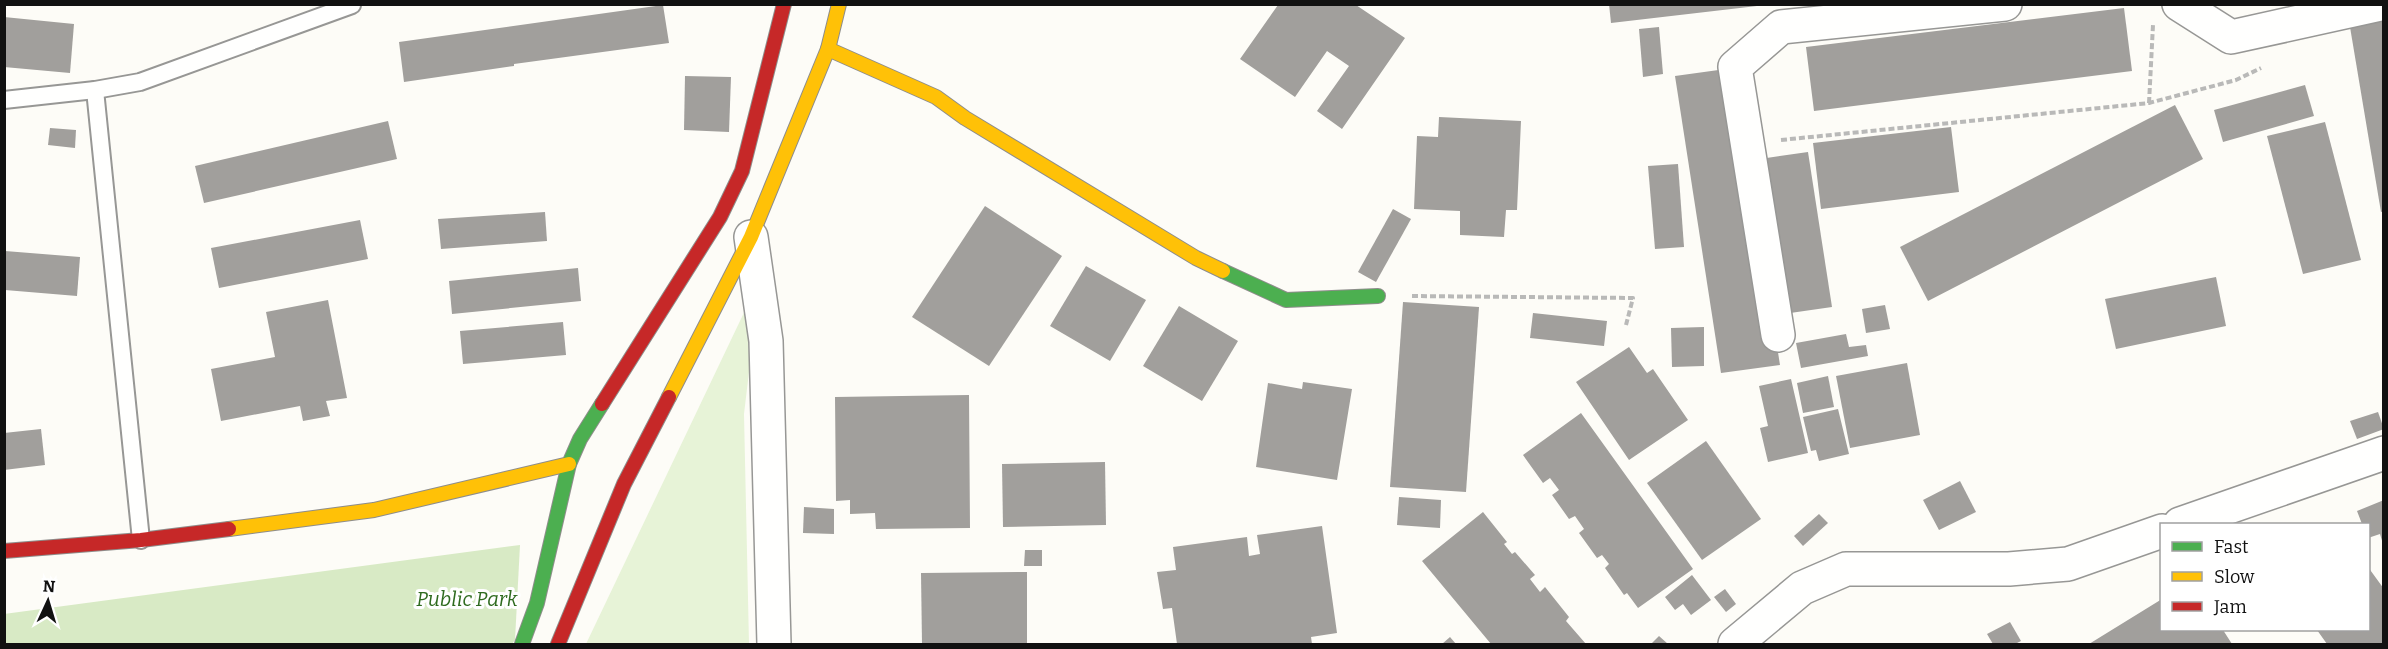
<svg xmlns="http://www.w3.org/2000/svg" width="2388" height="649" viewBox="0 0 2388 649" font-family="Bitter,serif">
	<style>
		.green { fill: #e7f3d7 }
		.forest { fill: #d8eac5 }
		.building { fill: #a19f9c }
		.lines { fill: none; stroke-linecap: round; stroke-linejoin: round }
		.lane-casing { stroke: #979795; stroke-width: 20 }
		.street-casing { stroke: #979795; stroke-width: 36 }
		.fast-casing { stroke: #8e8d8b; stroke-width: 16 }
		.slow-casing { stroke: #8e8d8b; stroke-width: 16 }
		.jam-casing { stroke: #8e8d8b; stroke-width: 16 }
		.path { stroke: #b9b9b8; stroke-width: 4; stroke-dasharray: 6 3; stroke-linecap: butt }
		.lane { stroke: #fffffe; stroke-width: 16 }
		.street { stroke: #fffffe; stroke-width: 33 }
		.fast { stroke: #4caf50; stroke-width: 14 }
		.slow { stroke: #ffc107; stroke-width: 14 }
		.jam { stroke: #c62828; stroke-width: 14 }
		.labels { text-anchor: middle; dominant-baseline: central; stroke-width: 6; stroke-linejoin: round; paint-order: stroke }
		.park-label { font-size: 20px; font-style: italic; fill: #2f6b1f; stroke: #fff }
	</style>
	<rect width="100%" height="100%" fill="#fdfcf7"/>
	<path class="green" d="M760,279L744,414L749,644H586Z"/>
	<path class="forest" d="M520,545L515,640L512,644H5L4,614Z"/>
	<g class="building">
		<path d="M1609,4H1757V6L1611,23Z"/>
		<path d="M663,5L669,43L514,64V66L404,82L399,42Z"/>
		<path d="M1278,5H1356L1405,38L1342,129L1317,111L1349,66L1327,51L1295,97L1240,59Z"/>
		<path d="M2124,8L2132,71L1814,111L1806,47Z"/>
		<path d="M4,17L74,24L70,73L4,67Z"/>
		<path d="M2384,21V211L2381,212L2350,27Z"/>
		<path d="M1659,27L1663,74L1643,77L1639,29Z"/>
		<path d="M1733,68L1780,365L1721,373L1675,76Z"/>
		<path d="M685,76L731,77L729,132L684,130Z"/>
		<path d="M2305,85L2314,116L2223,142L2214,110Z"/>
		<path d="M2175,105L2203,159L1928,301L1900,247Z"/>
		<path d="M1439,117L1521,121L1517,210H1506L1504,237L1460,235V211L1414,209L1417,136L1438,137Z"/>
		<path d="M388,121L397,159L204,203L195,166Z"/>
		<path d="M2325,122L2361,260L2303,274L2267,136Z"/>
		<path d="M1951,127L1959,192L1821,209L1813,143Z"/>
		<path d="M50,128L76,130L75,148L48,145Z"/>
		<path d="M1808,152L1832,307L1777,315L1753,160Z"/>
		<path d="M1678,164L1684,247L1655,249L1648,166Z"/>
		<path d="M985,206L1062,256L989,366L912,317Z"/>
		<path d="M1393,209L1411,219L1376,282L1358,272Z"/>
		<path d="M545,212L547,241L441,249L438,219Z"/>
		<path d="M360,220L368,259L219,288L211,248Z"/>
		<path d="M5,251L80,257L77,296L5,290Z"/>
		<path d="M1086,266L1146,300L1110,361L1050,326Z"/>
		<path d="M578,268L581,301L452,314L449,281Z"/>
		<path d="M2216,277L2226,326L2116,349L2105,299Z"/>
		<path d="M328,300L347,398L326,401L330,416L303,421L300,406L221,421L211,369L275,357L266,312Z"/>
		<path d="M1403,302L1479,307L1466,492L1390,487Z"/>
		<path d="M1885,305L1890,329L1866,333L1862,309Z"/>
		<path d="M1179,306L1238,341L1202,401L1143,366Z"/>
		<path d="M1533,313L1607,321L1604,346L1530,338Z"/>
		<path d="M563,322L566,355L463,364L460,331Z"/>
		<path d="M1704,327V366L1672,367L1671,328Z"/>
		<path d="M1846,334L1849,347L1866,345L1868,356L1801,368L1796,343Z"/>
		<path d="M1629,347L1647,373L1653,369L1688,420L1629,460L1576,382Z"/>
		<path d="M1907,363L1920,435L1850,448L1836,376Z"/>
		<path d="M1828,376L1834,407L1803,413L1797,383Z"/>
		<path d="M1791,379L1808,453L1768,462L1760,428L1768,426L1759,386Z"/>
		<path d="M1303,382L1352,389L1337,480L1256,467L1268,383L1302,389Z"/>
		<path d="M969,395L970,528L876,529L875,513L850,514V500L836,501L835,397Z"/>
		<path d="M1838,409L1849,454L1819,461L1816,450L1811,451L1803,417Z"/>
		<path d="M2378,412L2384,429L2357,439L2350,421Z"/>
		<path d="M1581,413L1693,569L1638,608L1627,593L1624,595L1605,568L1609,564L1602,555L1597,558L1579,533L1584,529L1575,516L1569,519L1552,495L1559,490L1550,478L1543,483L1523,455Z"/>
		<path d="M41,429L45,465L4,470V433Z"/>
		<path d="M1706,441L1761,519L1702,560L1647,483Z"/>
		<path d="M1105,462L1106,525L1003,527L1002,464Z"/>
		<path d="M1960,481L1976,512L1939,530L1923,500Z"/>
		<path d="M1399,497L1441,500L1440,528L1397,525Z"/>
		<path d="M2384,500V544H2383L2380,534L2368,538V524H2362L2357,511Z"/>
		<path d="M804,507L834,509V534L803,533Z"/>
		<path d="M1483,512L1507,542L1504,544L1512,554L1515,552L1535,575L1530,579L1540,592L1545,587L1569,617L1566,621L1586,644H1491L1422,561Z"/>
		<path d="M1819,514L1828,523L1803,546L1794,536Z"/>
		<path d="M1322,526L1337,633L1311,637L1312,644H1177L1172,608L1163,609L1157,572L1176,570L1173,547L1247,537L1249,556L1260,554L1257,535Z"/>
		<path d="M1025,550H1042V566H1024Z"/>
		<path d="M2368,567L2384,589V644H2327L2317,630H2368Z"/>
		<path d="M1027,572V644H922L921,573Z"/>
		<path d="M1692,575L1711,600L1691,615L1683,604L1675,610L1665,597Z"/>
		<path d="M1725,589L1736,604L1726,612L1714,597Z"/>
		<path d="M2162,599V630H2223L2232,644H2089Z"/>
		<path d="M2010,622L2021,641L2015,644H1993L1987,634Z"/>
		<path d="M1659,636L1668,644H1651Z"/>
		<path d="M1450,637L1456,644H1442Z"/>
	</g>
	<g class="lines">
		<defs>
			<g id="lane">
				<path d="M95,90L141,540"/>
				<path d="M4,100L95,90L140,82L352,5"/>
			</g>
			<g id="street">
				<path d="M2179,4L2231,37L2381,4"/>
				<path d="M751,237L766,341L774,644"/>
				<path d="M1778,335L1735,67L1781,27L2005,4"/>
				<path d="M2180,524L2384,453"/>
				<path d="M1735,644L1802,588L1846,569H2009L2068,564L2162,531"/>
			</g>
			<g id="fast">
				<path d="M1223,271L1286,300L1378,296"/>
				<path d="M522,644L537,603L569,464L580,439L602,404"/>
			</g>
			<g id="slow">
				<path d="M828,49L936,97L965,118L1196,258L1223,271"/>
				<path d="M669,397L751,237L828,49L839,4"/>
				<path d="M229,529L374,510L569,464"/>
			</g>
			<g id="jam">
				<path d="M602,404L720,217L742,171L784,4"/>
				<path d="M4,551L141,540L229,529"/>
				<path d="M558,644L624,484L669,397"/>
			</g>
		</defs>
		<use href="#lane" class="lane-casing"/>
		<use href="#street" class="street-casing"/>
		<use href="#fast" class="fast-casing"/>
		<use href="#slow" class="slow-casing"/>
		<use href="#jam" class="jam-casing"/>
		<g class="path">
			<path d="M2149,103L2153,25"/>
			<path d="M1781,140L2149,103L2236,80L2261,68"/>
			<path d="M1412,296L1633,298L1626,325"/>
		</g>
		<use href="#lane" class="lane"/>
		<use href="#street" class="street"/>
		<use href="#fast" class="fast"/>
		<use href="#slow" class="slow"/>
		<use href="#jam" class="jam"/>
	</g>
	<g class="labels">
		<g class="park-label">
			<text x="467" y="599">Public Park</text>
		</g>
	</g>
	<rect width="2388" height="649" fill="none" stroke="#111111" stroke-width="12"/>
	<rect x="2160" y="523" width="210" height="108" fill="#ffffff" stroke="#a0a0a0" stroke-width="1.5"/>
	<rect x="2172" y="542" width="30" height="9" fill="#4caf50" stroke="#a0a0a0" stroke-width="1.5"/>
	<text x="2214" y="553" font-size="18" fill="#111111">Fast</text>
	<rect x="2172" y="572" width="30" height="9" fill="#ffc107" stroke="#a0a0a0" stroke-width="1.5"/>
	<text x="2214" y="583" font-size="18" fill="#111111">Slow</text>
	<rect x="2172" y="602" width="30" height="9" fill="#c62828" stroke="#a0a0a0" stroke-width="1.5"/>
	<text x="2214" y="613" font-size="18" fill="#111111">Jam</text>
	<g transform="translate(48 601) rotate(4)" stroke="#ffffff" stroke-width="4.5" paint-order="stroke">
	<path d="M0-4.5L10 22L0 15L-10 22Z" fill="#111111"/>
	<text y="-9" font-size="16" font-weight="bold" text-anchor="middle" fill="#111111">N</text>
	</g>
</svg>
